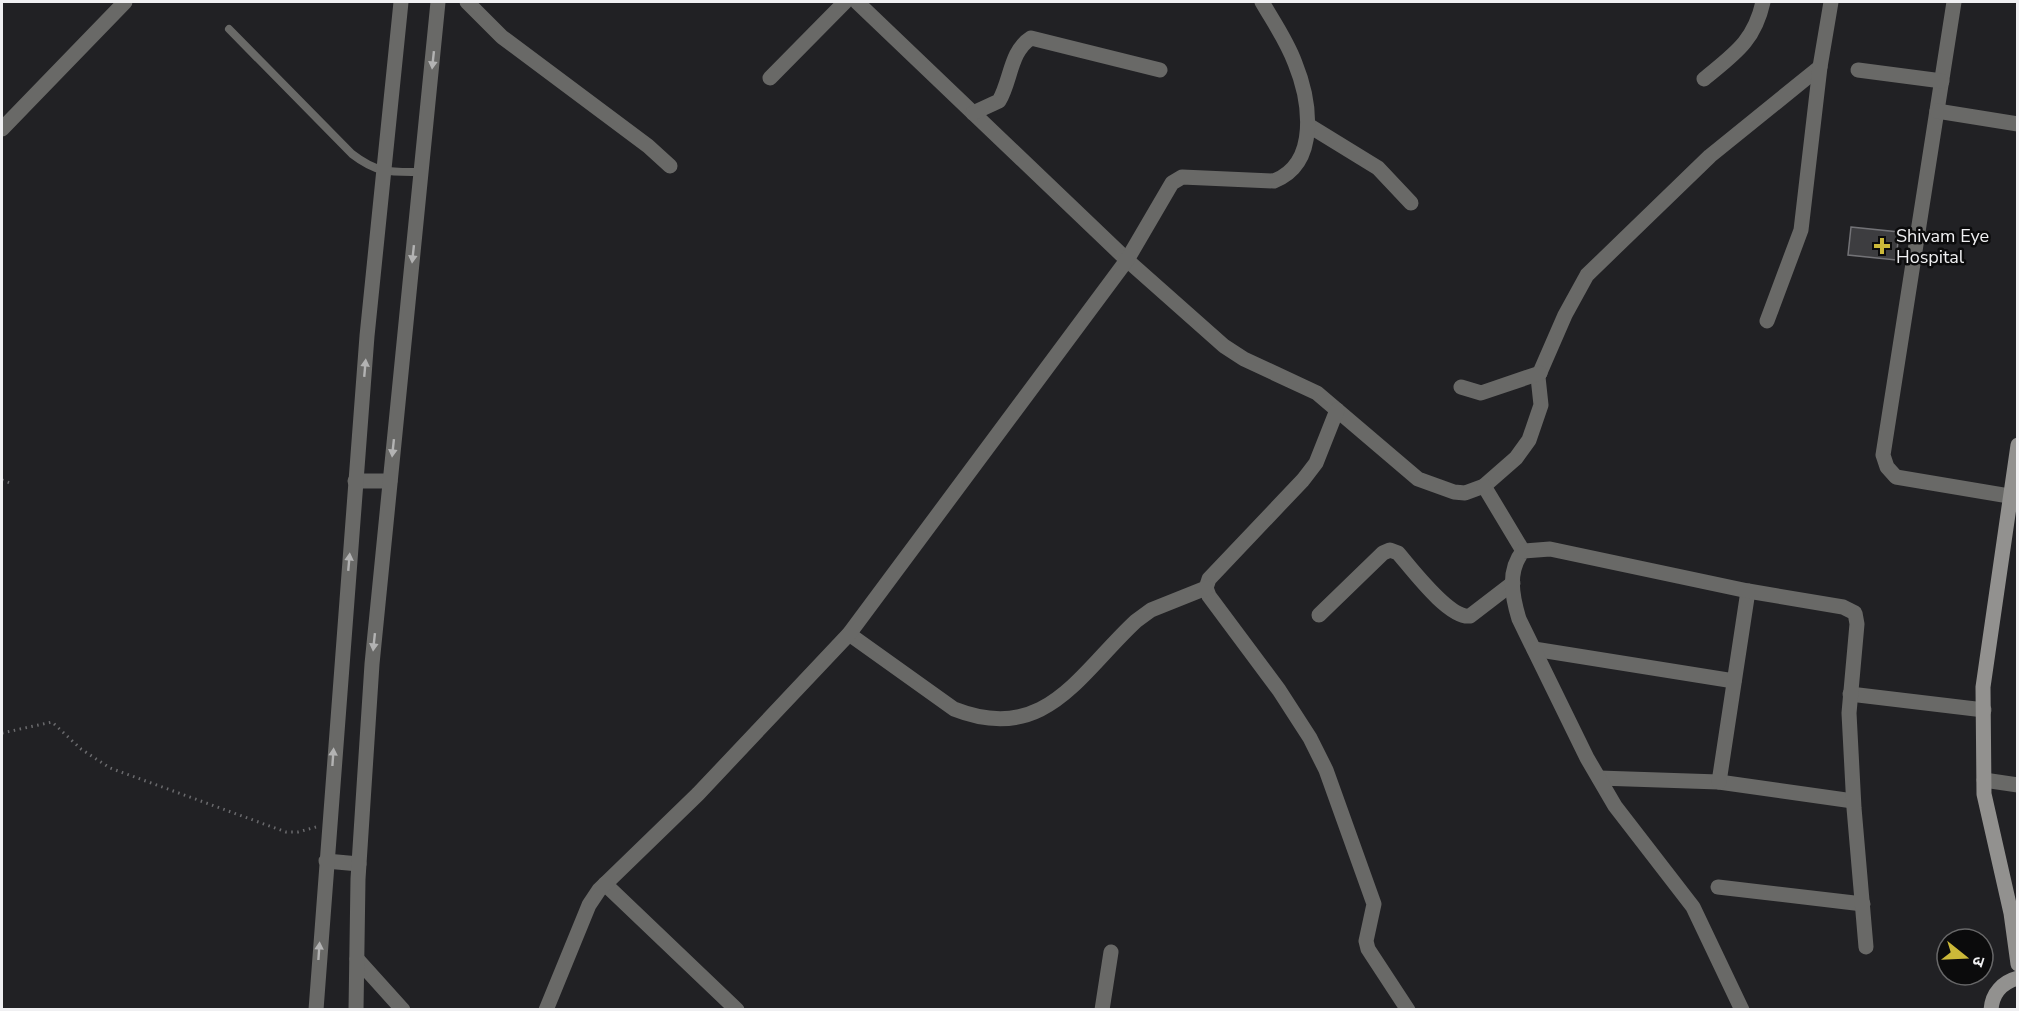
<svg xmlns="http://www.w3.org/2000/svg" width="2019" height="1011" viewBox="0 0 2019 1011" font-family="'Nunito Sans','Noto Sans Devanagari',sans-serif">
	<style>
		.building { fill: #3d3d40; stroke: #737377; stroke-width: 1.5 }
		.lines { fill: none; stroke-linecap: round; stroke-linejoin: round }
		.path { stroke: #6a6a6d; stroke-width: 3; stroke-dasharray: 1.5 4.5; stroke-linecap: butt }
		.lane { stroke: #696967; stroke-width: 8 }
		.street { stroke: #696967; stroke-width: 15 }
		.secondary { stroke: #92918f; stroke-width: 15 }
		.oneway { fill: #b3b3b3 }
		.poi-dot { fill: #ccb939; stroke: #0b0b0c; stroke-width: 2 }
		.labels { text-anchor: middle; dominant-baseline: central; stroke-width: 5; stroke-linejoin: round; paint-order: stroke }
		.poi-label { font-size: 18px; fill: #f0f0f2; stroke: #0b0b0c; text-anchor: start }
	</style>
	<rect width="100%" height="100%" fill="#212124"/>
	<path class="building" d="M1851,227L1899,232L1896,260L1848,255Z"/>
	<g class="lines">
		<g class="path">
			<path d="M2,480L13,484"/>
			<path d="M2,733L52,722L81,749L110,768L286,832H298L316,827"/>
		</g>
		<path class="lane" d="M229,29L352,154C378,174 391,172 422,172"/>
		<g class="street">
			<path d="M467,2L502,37L648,146L670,166"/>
			<path d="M857,2L1127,260L1224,346L1244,359L1317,393L1418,479L1454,492L1465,493L1484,486L1516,458L1529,440L1541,405L1538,377L1565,315L1587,275L1710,156L1820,67"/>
			<path d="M1954,2L1883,455L1887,467L1896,477L2009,496"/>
			<path d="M1858,70L1942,81"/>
			<path d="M770,78L845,2"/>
			<path d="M1704,79C1734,54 1754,42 1763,2"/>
			<path d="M1937,111L2018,124"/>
			<path d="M973,113L999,101C1011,81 1010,51 1031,38L1160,70"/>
			<path d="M1308,125L1378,168L1411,203"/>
			<path d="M2,129L125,2"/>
			<path d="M1767,321L1801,230L1820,67L1831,2"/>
			<path d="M1461,387L1481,393L1540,373"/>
			<path d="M1337,410L1316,463L1303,480L1209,579L1206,588L1209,596L1279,690L1310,738L1326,770L1374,904L1366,941L1368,949L1408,1010"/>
			<path d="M355,481H390"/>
			<path d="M1484,486L1523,551"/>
			<path d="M1319,615L1383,553L1390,550L1398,553C1412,569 1449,619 1470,616L1513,583"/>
			<path d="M849,634L954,709C1045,745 1078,675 1136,621L1151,610L1206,588"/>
			<path d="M1534,649L1734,681"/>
			<path d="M1850,694L1984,710"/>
			<path d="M1599,778L1719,782L1853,801"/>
			<path d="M1984,780L2018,785"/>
			<path d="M1719,782L1748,591"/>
			<path d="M326,861L359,864"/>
			<path d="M605,884L737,1010"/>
			<path d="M1718,887L1863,904"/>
			<path d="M357,959L403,1010"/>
			<path d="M316,1010L367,336L401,2"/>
			<path d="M356,1010L358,879L372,664L438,2"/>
			<path d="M546,1010L589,905L599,890L698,794L849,634L1127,260L1172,183L1182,177L1274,181C1320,163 1310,100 1295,63C1287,41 1273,21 1262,2"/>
			<path d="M1102,1010L1111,952"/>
			<path d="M1742,1010L1693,907L1615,806L1587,758L1519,619C1512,596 1507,571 1523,551L1550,549L1748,591L1843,607L1855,613L1857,624L1849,713L1854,808L1866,947"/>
		</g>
		<g class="secondary">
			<path d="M2018,445L1983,687L1984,794L2011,913L2018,964"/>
			<path d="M1991,1010C1992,993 2003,982 2018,978"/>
		</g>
	</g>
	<defs><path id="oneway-solid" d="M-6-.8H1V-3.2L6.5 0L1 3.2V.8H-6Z" transform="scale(1.5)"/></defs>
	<g class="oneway">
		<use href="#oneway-solid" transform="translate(433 60) rotate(96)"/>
		<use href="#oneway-solid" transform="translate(413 254) rotate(96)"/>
		<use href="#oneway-solid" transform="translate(365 368) rotate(-85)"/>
		<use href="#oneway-solid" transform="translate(393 448) rotate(96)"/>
		<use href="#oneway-solid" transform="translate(349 562) rotate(-85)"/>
		<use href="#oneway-solid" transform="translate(374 642) rotate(96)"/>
		<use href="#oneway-solid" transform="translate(333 757) rotate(-86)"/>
		<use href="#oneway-solid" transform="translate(319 951) rotate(-86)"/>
	</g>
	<path class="poi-dot" d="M1879 237h6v6h6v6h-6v6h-6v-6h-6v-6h6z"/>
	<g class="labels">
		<g class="poi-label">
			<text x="1896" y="236">Shivam Eye<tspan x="1896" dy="21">Hospital</tspan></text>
		</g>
	</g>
	<rect width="2019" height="1011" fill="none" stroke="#f0f0f2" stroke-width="6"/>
	<g transform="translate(1965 957) rotate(108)"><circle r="28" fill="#0b0b0c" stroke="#676768" stroke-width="1.5"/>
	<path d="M0-4.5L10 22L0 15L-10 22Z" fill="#ccb939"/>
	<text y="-9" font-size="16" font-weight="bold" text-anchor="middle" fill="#f0f0f2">उ</text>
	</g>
</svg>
